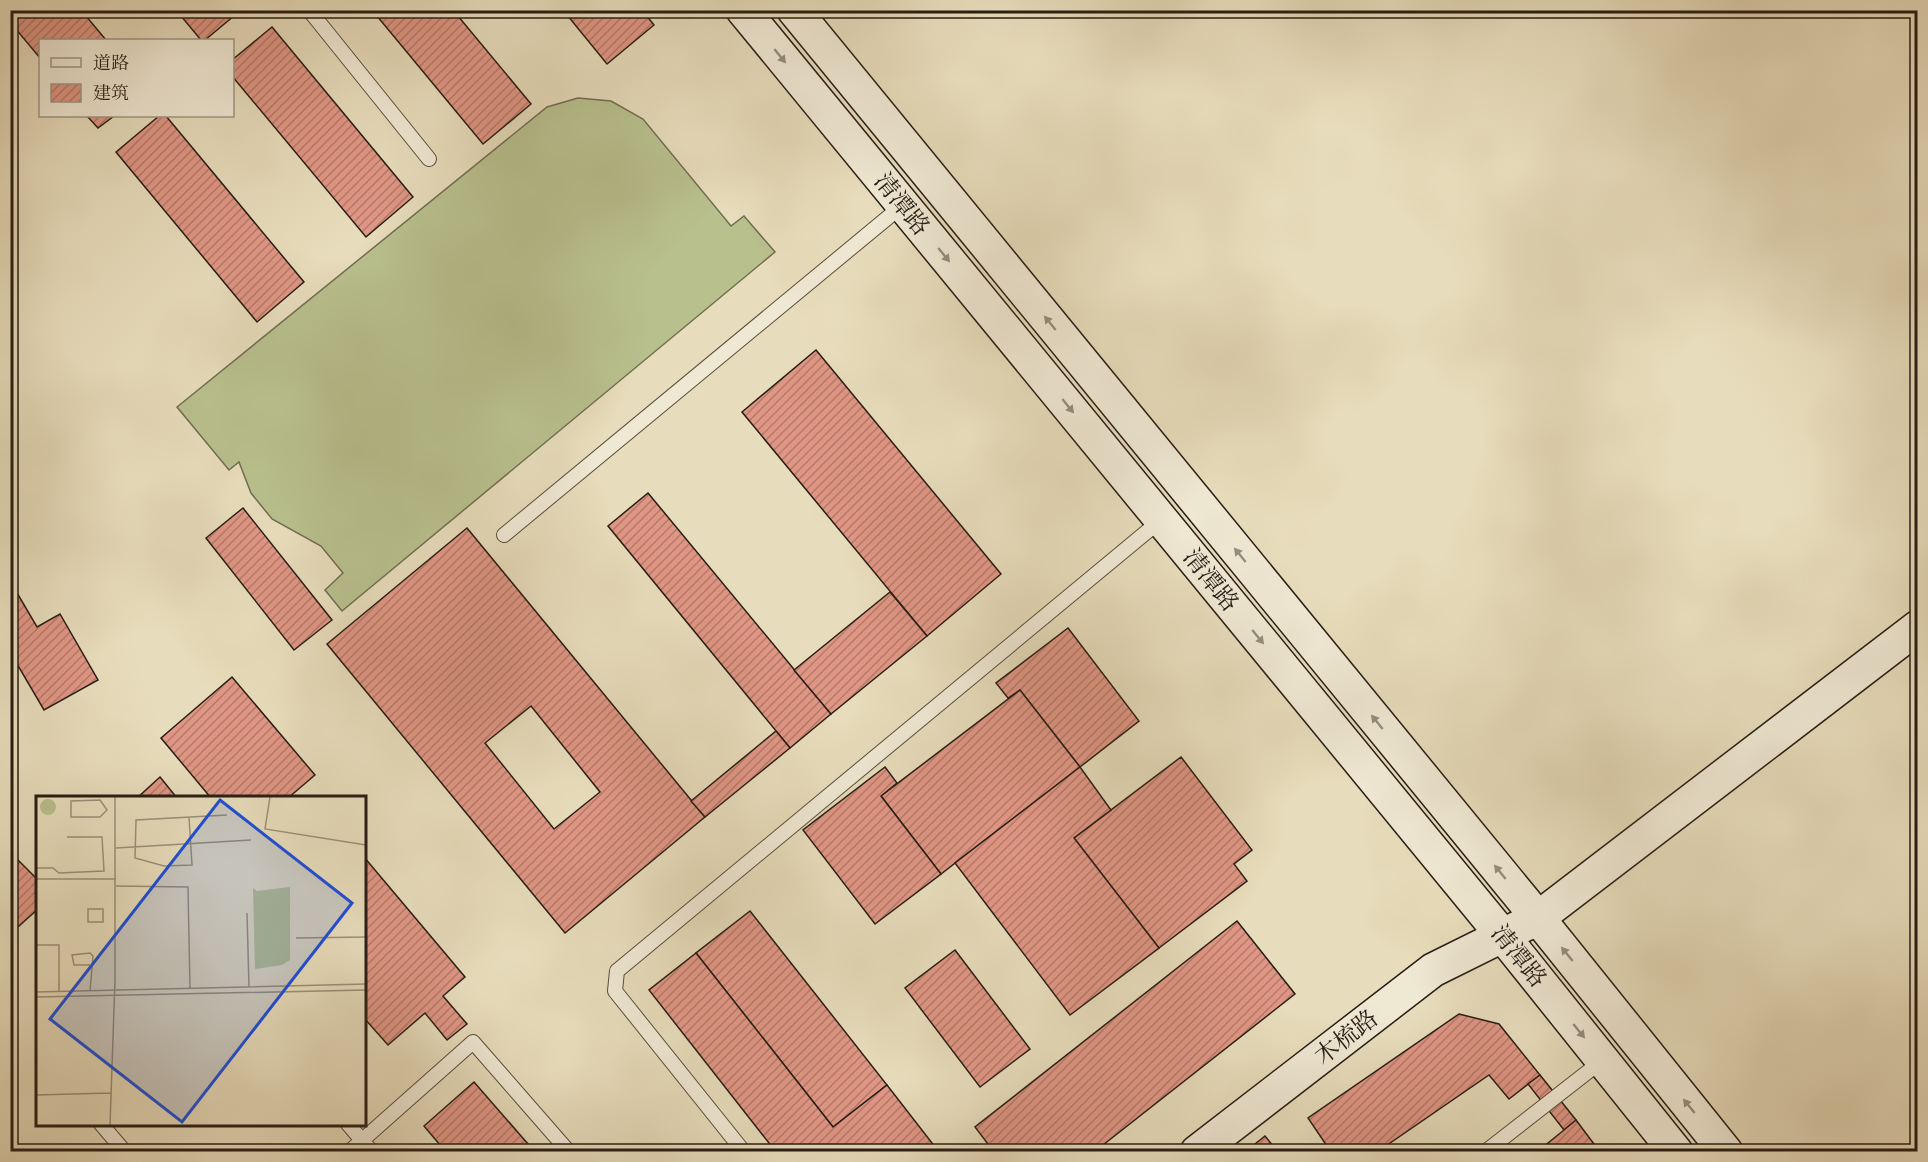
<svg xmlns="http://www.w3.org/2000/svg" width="1928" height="1162" viewBox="0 0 1928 1162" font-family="Alegreya,'Noto Serif SC',serif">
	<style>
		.pitch { fill: #b8c08e; stroke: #706e52; stroke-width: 1.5 }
		.building { fill: url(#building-hatch); stroke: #281d15; stroke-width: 1.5; fill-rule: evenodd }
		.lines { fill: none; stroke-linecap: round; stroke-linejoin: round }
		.lane-casing { stroke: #584d3e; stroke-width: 16 }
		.secondary-casing { stroke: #281d15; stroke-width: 36 }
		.lane { stroke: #efe8d3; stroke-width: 14 }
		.secondary { stroke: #efe8d3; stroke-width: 33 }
		.oneway { fill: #958d7e }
		.labels { text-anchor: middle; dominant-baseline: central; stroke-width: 5; stroke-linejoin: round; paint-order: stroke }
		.street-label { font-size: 24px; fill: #281d15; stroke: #efe8d3 }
		.inset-road { fill: none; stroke: #9b9079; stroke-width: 1.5 }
		.view { fill: #1d4ed8; fill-opacity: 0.15; stroke: #1d4ed8; stroke-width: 3 }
		.inset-edge { fill: none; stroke: #281d15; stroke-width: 3 }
	</style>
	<defs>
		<pattern id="building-hatch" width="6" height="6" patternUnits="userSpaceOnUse" patternTransform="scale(1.5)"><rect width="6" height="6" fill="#e09684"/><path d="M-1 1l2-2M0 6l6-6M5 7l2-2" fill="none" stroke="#b67a6b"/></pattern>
	</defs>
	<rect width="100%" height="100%" fill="#e7dcbb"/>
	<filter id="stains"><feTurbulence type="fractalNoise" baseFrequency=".00333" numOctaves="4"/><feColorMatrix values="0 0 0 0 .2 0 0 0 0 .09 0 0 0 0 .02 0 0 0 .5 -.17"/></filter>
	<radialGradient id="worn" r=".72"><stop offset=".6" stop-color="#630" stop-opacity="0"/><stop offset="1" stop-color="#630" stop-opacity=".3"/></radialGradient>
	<path class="pitch" d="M578,98L611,101L643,119L731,226L744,216L775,252L342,611L325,590L343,573L321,546L272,519L251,493L239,462L229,470L177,407L547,107Z"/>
	<g class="building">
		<path d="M10,10H81L106,40H40V58L10,22Z"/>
		<path d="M176,10H241L205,40H201Z"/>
		<path d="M372,10H453L531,104L483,144Z"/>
		<path d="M563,10H642L654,25L607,64Z"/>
		<path d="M272,27L413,197L366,237L232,76V60Z"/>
		<path d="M87,116H114L98,128Z"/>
		<path d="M159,116H166L304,282L257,322L116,152Z"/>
		<path d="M816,350L1001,574L927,636L742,412Z"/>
		<path d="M648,493L831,714L790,748L608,526Z"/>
		<path d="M243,508L332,620L294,650L206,538Z"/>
		<path d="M467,528L705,817L565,933L327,644ZM531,706L600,792L554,829L485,743Z"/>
		<path d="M10,581L37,627L60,614L98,680L44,710L10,652Z"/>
		<path d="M890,592L927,636L831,714L794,670Z"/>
		<path d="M1068,628L1139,721L1080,767L1020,690L1008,698L996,683Z"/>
		<path d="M232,677L315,775L288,798H211L161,738Z"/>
		<path d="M1020,690L1080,767L941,874L881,796Z"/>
		<path d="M776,731L790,748L705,817L691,801Z"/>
		<path d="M1181,757L1252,850L1234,864L1247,881L1159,948L1074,838Z"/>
		<path d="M885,767L897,783L881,796L941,874L875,924L803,830Z"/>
		<path d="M1080,767L1111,810L1074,838L1159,948L1070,1015L955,863Z"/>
		<path d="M160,777L177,798H137Z"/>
		<path d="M10,852L38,880V909L10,934Z"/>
		<path d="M364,857L465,977L443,996L467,1024L447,1040L425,1013L388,1045L364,1018Z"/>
		<path d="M750,911L887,1085L833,1127L696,953Z"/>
		<path d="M1237,921L1295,994L1094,1152H994L975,1127Z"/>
		<path d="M955,950L1030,1049L980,1087L905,988Z"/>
		<path d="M696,953L833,1127L887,1085L939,1152H776L649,990Z"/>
		<path d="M1459,1014L1499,1024L1540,1075L1509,1099L1489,1075L1377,1152H1331L1308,1118Z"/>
		<path d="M1540,1075L1576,1120L1564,1130L1528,1084Z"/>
		<path d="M474,1082L535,1152H446L424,1126Z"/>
		<path d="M1576,1120L1600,1152H1537L1564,1130Z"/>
		<path d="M1265,1136L1278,1152H1245Z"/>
		<path d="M957,1145L963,1152H948Z"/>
	</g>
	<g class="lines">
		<defs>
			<g id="lane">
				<path d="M309,10L429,159"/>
				<path d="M504,535L903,205"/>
				<path d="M101,1124L125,1152"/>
				<path d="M348,1124L372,1152"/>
				<path d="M349,1152L473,1042L569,1152"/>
				<path d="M744,1152L615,991L617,971L1161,520"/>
				<path d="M1485,1152L1603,1060"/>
			</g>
			<g id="secondary">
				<path d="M743,10L1503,936L1676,1152"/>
				<path d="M794,10L1538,918L1726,1152"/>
				<path d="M1197,1152L1433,970L1538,918L1918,627"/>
			</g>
		</defs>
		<use href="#lane" class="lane-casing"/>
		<use href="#secondary" class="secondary-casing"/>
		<use href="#lane" class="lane"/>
		<use href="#secondary" class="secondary"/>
	</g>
	<defs><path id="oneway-solid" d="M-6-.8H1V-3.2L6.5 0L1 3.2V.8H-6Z" transform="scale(1.5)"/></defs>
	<g class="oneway">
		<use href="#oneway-solid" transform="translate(780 56) rotate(51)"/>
		<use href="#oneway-solid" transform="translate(944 255) rotate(51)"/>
		<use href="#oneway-solid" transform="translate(1050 323) rotate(-129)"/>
		<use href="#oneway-solid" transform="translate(1068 406) rotate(51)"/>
		<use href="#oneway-solid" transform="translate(1240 555) rotate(-129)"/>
		<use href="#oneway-solid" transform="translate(1258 637) rotate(51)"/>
		<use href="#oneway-solid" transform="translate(1377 722) rotate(-129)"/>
		<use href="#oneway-solid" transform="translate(1500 872) rotate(-129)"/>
		<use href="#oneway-solid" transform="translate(1567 954) rotate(-129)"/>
		<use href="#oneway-solid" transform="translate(1579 1031) rotate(51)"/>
		<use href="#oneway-solid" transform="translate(1689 1106) rotate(-129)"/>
	</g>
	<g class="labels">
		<g class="street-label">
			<text transform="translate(902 204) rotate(51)">清潭路</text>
			<text transform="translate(1211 580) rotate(51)">清潭路</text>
			<text transform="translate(1519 956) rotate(51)">清潭路</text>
			<text transform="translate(1346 1037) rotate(-38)">木梳路</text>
		</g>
	</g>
	<g transform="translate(36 796)">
		<rect width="330" height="330" fill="#e7dcbb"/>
		<path d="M4 11a8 8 0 1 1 16 0a8 8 0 1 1-16 0ZM254,91V164L246,169L219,173L217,92L221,95Z" fill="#b8c08e"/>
		<path class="inset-road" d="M234,1L229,33L330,49M64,4L71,14L64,21H35V5ZM153,21L156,69L128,70L99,62L100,24L191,19M80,52L215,44M0,72H17L23,77L68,75L66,41H31M0,83H80M80,90L152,91L154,193M52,113H67V126H52ZM211,117L213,191M260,142L330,141M0,149H23V195M54,169H38L36,159L54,157L57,160L54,195M0,196L330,188M0,201L330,194M0,299L75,297M74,329L79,184V1"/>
		<path class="view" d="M184,4L316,107L146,326L14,223Z"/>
		<rect width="330" height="330" class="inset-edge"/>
	</g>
	<rect width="1928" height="1162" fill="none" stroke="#e7dcbb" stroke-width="36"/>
	<rect x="12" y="12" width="1904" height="1138" fill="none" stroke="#281d15" stroke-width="3"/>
	<rect x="18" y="18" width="1892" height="1126" fill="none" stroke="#281d15" stroke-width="1.5"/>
	<rect x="39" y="39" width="195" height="78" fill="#efe8d3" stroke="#9f9787" stroke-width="1.5"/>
	<rect x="51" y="58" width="30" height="9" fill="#efe8d3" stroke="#9f9787" stroke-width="1.5"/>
	<text x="93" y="69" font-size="18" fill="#281d15">道路</text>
	<rect x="51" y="84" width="30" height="18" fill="url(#building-hatch)" stroke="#9f9787" stroke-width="1.5"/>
	<text x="93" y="99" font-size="18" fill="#281d15">建筑</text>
	<rect width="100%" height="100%" filter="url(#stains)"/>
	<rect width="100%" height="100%" fill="url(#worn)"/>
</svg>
